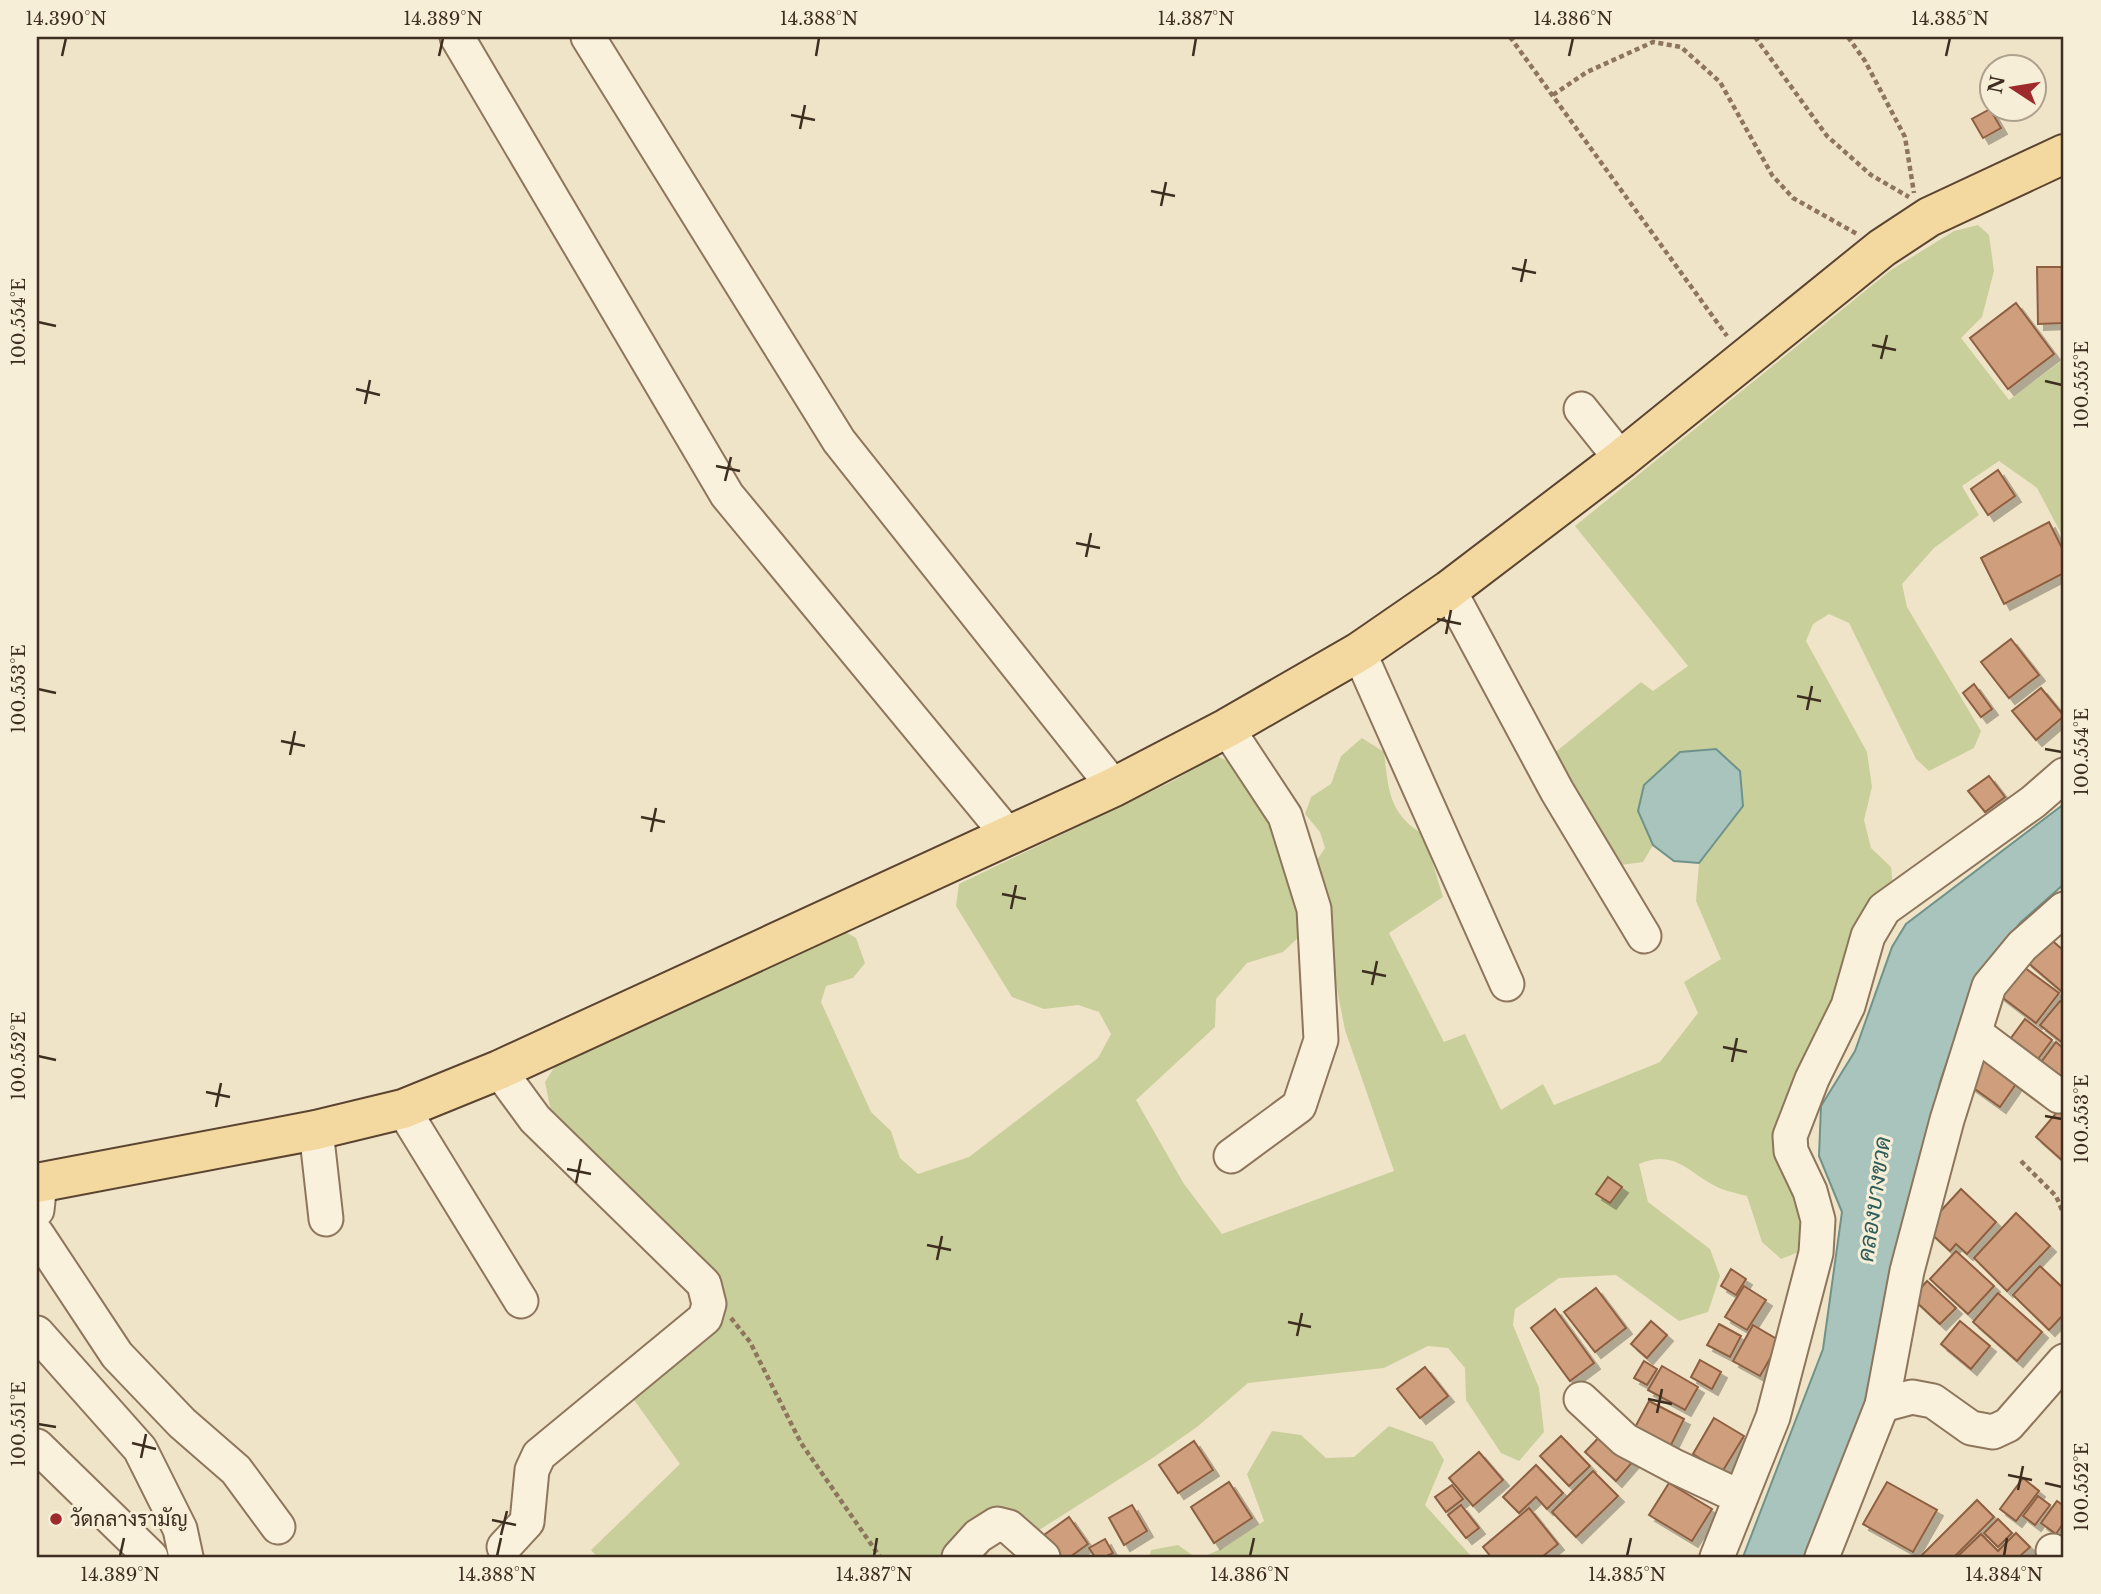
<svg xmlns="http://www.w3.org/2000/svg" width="2101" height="1594" viewBox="0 0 2101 1594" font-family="'Libre Baskerville',Sarabun,serif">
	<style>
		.green { fill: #c9cf9b }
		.water { fill: #a9c4bc; stroke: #6f938a; stroke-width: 2 }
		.building { fill: #cf9f7d; stroke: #8d5f41; stroke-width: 2; filter: url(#shadow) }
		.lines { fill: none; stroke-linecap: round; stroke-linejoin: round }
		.minor-casing { stroke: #8d765c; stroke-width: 37 }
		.major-casing { stroke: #5b4430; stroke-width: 42 }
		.path { stroke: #8d765c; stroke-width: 4.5; stroke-dasharray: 5 3.5; stroke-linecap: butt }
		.minor { stroke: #faf1dc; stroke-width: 33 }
		.major { stroke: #f3d9a0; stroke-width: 38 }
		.ticks { fill: none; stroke: #3d2e20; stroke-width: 2.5 }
		.poi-dot { fill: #9e2a2b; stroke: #f7eed8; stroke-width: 2.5 }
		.labels { text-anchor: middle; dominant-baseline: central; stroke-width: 6; stroke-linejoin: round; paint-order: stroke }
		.poi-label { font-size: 21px; fill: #3d2e20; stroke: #f7eed8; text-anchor: start }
		.water-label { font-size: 23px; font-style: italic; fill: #2f5d5a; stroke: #f7eed8 }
		.neatline { fill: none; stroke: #3d2e20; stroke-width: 2.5 }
		.ticks-label { font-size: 18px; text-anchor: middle; fill: #3d2e20 }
	</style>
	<defs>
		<filter id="shadow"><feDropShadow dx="6" dy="6" stdDeviation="0" flood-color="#0004"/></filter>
	</defs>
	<rect width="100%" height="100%" fill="#f0e4c8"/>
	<g class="green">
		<path d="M1978,225L1989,235L1994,271L1982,317L1961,338L2009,400L2064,359V539L2037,488L1999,461L1962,486L1979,515L1934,548L1902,584L1907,607L1981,731L1974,748L1929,771L1916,759L1849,623L1829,614L1813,624L1806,641L1867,752L1872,787L1864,820L1871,848L1891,867L1893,887L1835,1005L1786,1113L1801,1194L1804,1250L1781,1259L1762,1242L1747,1196C1736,1193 1724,1191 1715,1186C1687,1171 1674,1149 1639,1164L1648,1202L1710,1249L1720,1276L1708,1312L1679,1321L1616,1275L1559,1278L1515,1309L1513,1325L1539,1388L1544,1432L1519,1461L1501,1453L1466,1400L1465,1368L1448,1348L1428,1346L1384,1368L1248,1383L1197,1427L1151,1459L1036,1532L1004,1510L944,1557H597L591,1550L680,1464L629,1393L713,1321L552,1117L545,1082L555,1066L842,930L856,938L865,963L853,978L826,986L821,1002L871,1112L891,1131L900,1158L918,1174L969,1157L1098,1058L1111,1034L1099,1012L1078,1005L1044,1009L1012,997L956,906L959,884L1171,782L1217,756L1232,763L1277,822L1300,908L1299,937L1283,952L1247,963L1216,999L1215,1027L1136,1100L1184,1184L1222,1234L1394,1171L1345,1030L1313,866L1325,848L1320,832L1305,814L1311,797L1331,784L1341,756L1362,738L1384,752C1389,791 1388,813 1424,835L1443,897L1389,933L1444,1042L1465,1034L1501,1110L1543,1084L1554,1105L1660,1062L1698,1013L1684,982L1721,959L1696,901L1699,863L1743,806L1638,811L1653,845L1643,862L1621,865L1597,837L1552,755L1641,682L1653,691L1688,666L1575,526L1891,270L1954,231Z"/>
		<path d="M1389,1426L1433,1442L1444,1460L1425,1505L1472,1557H1203L1225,1547L1264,1521L1247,1474L1272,1431L1301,1435L1326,1458L1354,1457Z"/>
		<path d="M1178,1545L1195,1557H1149L1151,1550Z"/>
	</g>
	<g class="water">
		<path d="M1716,749L1740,771L1743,806L1699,863L1674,861L1653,845L1638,811L1644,785L1680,752Z"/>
		<path d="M2064,804V884L2020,923L1976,978L1940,1082L1874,1383L1807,1557H1743L1823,1349L1842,1212L1819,1156L1821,1106L1855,1051L1892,947L1906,924Z"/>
	</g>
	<g class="building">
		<path d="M1990,109L2001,128L1983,138L1972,119Z"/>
		<path d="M2037,267H2064V323L2038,324Z"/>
		<path d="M2016,303L2054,354L2008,389L1970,338Z"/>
		<path d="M1998,470L2015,496L1988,515L1971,489Z"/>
		<path d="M2049,522L2064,552V573L2004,604L1981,558Z"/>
		<path d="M2011,639L2039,675L2009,698L1981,662Z"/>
		<path d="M1974,684L1992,709L1981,717L1963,693Z"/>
		<path d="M2041,688L2064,716L2036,740L2012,711Z"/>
		<path d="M1989,776L2005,797L1985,812L1968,791Z"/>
		<path d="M2047,936L2064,951V987L2061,991L2026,961Z"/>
		<path d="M2021,965L2059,993L2036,1023L1999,995Z"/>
		<path d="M2060,1001L2064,1004V1044L2040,1025Z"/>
		<path d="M2025,1019L2052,1040L2035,1063L2008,1042Z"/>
		<path d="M2056,1042L2064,1049V1075L2060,1080L2039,1065Z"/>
		<path d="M1982,1059L2016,1084L2000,1107L1965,1082Z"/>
		<path d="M2063,1105L2064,1107V1162L2036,1137Z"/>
		<path d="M1608,1177L1622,1187L1610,1203L1596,1194Z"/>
		<path d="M1961,1189L1996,1222L1967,1254L1956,1244L1950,1251L1925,1228Z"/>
		<path d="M2016,1213L2050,1246L2007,1291L1974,1258Z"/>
		<path d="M1956,1251L1994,1286L1968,1314L1930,1279Z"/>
		<path d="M2040,1266L2064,1289V1314L2049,1330L2013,1295Z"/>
		<path d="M1731,1269L1746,1279L1736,1295L1721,1286Z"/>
		<path d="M1927,1281L1956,1308L1940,1324L1912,1298Z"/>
		<path d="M1744,1286L1766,1300L1747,1330L1725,1317Z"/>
		<path d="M1596,1288L1626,1328L1595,1352L1564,1312Z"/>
		<path d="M1998,1293L2042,1332L2017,1361L1973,1322Z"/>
		<path d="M1555,1309L1594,1363L1570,1381L1531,1328Z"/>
		<path d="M1651,1321L1667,1335L1647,1358L1631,1344Z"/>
		<path d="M1960,1321L1990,1346L1971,1369L1941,1344Z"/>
		<path d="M1719,1324L1741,1336L1730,1357L1707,1345Z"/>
		<path d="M1753,1325L1780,1341L1760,1376L1733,1361Z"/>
		<path d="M1700,1360L1721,1372L1712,1389L1691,1377Z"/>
		<path d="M1644,1361L1657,1369L1647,1385L1634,1378Z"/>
		<path d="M1662,1366L1698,1387L1685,1410L1648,1390Z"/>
		<path d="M1425,1367L1448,1396L1420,1418L1397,1389Z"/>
		<path d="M1649,1401L1684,1419L1668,1451L1632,1433Z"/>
		<path d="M1714,1418L1744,1436L1722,1472L1693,1454Z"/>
		<path d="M1605,1431L1635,1459L1616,1481L1585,1452Z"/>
		<path d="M1561,1436L1590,1466L1569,1486L1540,1456Z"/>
		<path d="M1194,1441L1213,1470L1178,1493L1159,1465Z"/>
		<path d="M1479,1452L1503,1480L1473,1506L1449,1478Z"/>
		<path d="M1536,1465L1563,1493L1547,1509L1536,1497L1519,1513L1503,1497Z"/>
		<path d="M1593,1471L1618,1496L1576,1537L1552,1512Z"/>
		<path d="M2023,1478L2039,1491L2016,1521L2000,1509Z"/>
		<path d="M1229,1482L1252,1518L1214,1543L1191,1507Z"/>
		<path d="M1887,1482L1937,1510L1913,1552L1863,1524Z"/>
		<path d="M1669,1483L1712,1509L1692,1541L1649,1515Z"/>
		<path d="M1452,1485L1463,1499L1446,1512L1435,1497Z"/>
		<path d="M2038,1496L2050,1505L2035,1525L2023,1516Z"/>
		<path d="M1977,1500L1994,1517L1954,1557H1920Z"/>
		<path d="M2057,1501L2064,1506V1522L2056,1534L2041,1523Z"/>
		<path d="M1132,1505L1147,1531L1124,1545L1109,1518Z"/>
		<path d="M1461,1505L1479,1528L1466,1538L1448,1515Z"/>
		<path d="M1529,1508L1558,1544L1542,1557H1491L1483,1547Z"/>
		<path d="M1069,1517L1088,1544L1070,1557H1060L1044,1535Z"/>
		<path d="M1998,1519L2012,1533L1998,1547L1984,1533Z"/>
		<path d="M2016,1533L2030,1547L2019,1557H1957L1981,1534L1998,1551Z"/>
		<path d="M1105,1539L1113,1553L1105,1557H1095L1089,1548Z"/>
	</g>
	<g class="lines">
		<defs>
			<g id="minor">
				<path d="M457,37L727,495L1008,835"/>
				<path d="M588,37L839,441L1114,787"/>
				<path d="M1581,409L1621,459"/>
				<path d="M1449,590L1557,791L1644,936"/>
				<path d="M1359,652L1507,984"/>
				<path d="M1227,728L1285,816L1314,909L1321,1040L1299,1106L1231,1156"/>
				<path d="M1975,1033L2059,1096"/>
				<path d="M499,1070L535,1119L704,1284L709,1304L705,1318L539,1455L532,1470L527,1522L504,1547"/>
				<path d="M403,1109L521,1301"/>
				<path d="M316,1130L326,1219"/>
				<path d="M37,1210L40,1182"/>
				<path d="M37,1234L117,1355L182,1423L236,1470L278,1527"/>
				<path d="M37,1333L140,1449L180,1529L186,1557"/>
				<path d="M1581,1399L1625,1440L1676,1467L1740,1497"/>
				<path d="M1882,1405L1912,1397L1933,1401L1971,1428L1993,1432L2008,1425L2064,1361"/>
				<path d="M37,1446L151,1557"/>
				<path d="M2053,1551L2058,1557"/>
				<path d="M959,1557L978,1536L997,1524L1009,1527L1043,1557"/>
				<path d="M1717,1557L1773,1417L1816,1253L1818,1220L1810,1191L1791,1151L1790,1136L1812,1079L1848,1006L1868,936L1884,909L2033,802L2064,775"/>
				<path d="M1822,1557L1882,1405L1907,1271L1947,1120L1989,986L2022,946L2064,909"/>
			</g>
			<path id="major" d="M37,1183L316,1130L403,1109L499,1070L1114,787L1227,728L1359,652L1449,590L1621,459L1882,248L1929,217L2064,154"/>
		</defs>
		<use href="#minor" class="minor-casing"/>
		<use href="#major" class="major-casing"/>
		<g class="path">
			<path d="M1510,37L1727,336"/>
			<path d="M1755,37L1827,136L1871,175L1909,197"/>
			<path d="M1848,37L1865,61L1905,137L1914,193"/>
			<path d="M1553,95L1587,72L1653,42L1681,47L1720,82L1772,175L1793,198L1857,234"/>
			<path d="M2021,1161L2056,1196L2064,1215"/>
			<path d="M731,1318L750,1342L801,1443L880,1557"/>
		</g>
		<use href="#minor" class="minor"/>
		<use href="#major" class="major"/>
	</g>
	<path class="ticks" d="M62,56L66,38M439,56L443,38M816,56L819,38M1193,56L1196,38M1569,56L1573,38M1946,56L1950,38M791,115L815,120M800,129L805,105M1151,191L1175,196M1161,206L1166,182M1512,268L1536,273M1521,282L1526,259M38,322L56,326M1872,345L1896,350M1881,359L1887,335M2045,381L2062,385M356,389L380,395M365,404L370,380M716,466L740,471M725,481L731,457M1076,543L1100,548M1086,557L1091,533M1437,619L1461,624M1446,634L1451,610M38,689L56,693M1797,696L1821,701M1807,710L1812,686M281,741L305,746M2045,749L2062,752M290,755L295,731M641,817L665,822M651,832L656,808M1002,894L1026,899M1011,909L1016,885M1362,971L1386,976M1372,985L1377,961M1723,1047L1747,1052M38,1056L56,1060M1732,1062L1737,1038M206,1092L230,1097M216,1107L221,1083M2045,1116L2062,1119M567,1169L591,1174M576,1183L581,1159M927,1245L951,1250M937,1260L942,1236M1288,1322L1311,1327M1297,1336L1302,1313M1648,1399L1672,1404M1657,1413L1662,1389M38,1424L56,1427M132,1443L156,1449M141,1458L146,1434M2008,1475L2032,1480M2045,1483L2062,1487M2018,1490L2023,1466M492,1520L516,1525M501,1535L507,1511M120,1556L124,1538M497,1556L501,1538M874,1556L877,1538M1250,1556L1254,1538M1627,1556L1631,1538M2004,1556L2007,1538"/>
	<circle class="poi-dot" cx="56" cy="1519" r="7"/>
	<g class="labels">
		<g class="poi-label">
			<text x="70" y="1519">วัดกลางรามัญ</text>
		</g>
		<g class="water-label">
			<text transform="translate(1874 1199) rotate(-82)">คลองบางขวด</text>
		</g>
	</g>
	<rect width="2101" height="1594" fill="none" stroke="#f7eed8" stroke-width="77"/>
	<g transform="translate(2013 88) rotate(282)"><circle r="33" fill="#f7eed8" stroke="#ada18e" stroke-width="2"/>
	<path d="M0-5L12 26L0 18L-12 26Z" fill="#9e2a2b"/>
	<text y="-10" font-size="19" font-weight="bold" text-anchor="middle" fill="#3d2e20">N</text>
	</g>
	<rect x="38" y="38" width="2024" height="1518" class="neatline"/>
	<g class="ticks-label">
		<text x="66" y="25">14.390°N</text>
		<text x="443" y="25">14.389°N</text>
		<text x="819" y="25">14.388°N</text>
		<text x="1196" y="25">14.387°N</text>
		<text x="1573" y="25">14.386°N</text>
		<text x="1950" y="25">14.385°N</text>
		<text transform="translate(19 322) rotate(-90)" y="6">100.554°E</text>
		<text transform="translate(2082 385) rotate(-90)" y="6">100.555°E</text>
		<text transform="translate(19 689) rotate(-90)" y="6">100.553°E</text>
		<text transform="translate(2082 752) rotate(-90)" y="6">100.554°E</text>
		<text transform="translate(19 1056) rotate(-90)" y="6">100.552°E</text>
		<text transform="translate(2082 1119) rotate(-90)" y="6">100.553°E</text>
		<text transform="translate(19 1424) rotate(-90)" y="6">100.551°E</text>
		<text transform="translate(2082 1487) rotate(-90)" y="6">100.552°E</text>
		<text x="120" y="1581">14.389°N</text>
		<text x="497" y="1581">14.388°N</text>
		<text x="874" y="1581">14.387°N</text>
		<text x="1250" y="1581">14.386°N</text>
		<text x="1627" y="1581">14.385°N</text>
		<text x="2004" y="1581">14.384°N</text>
	</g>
</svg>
